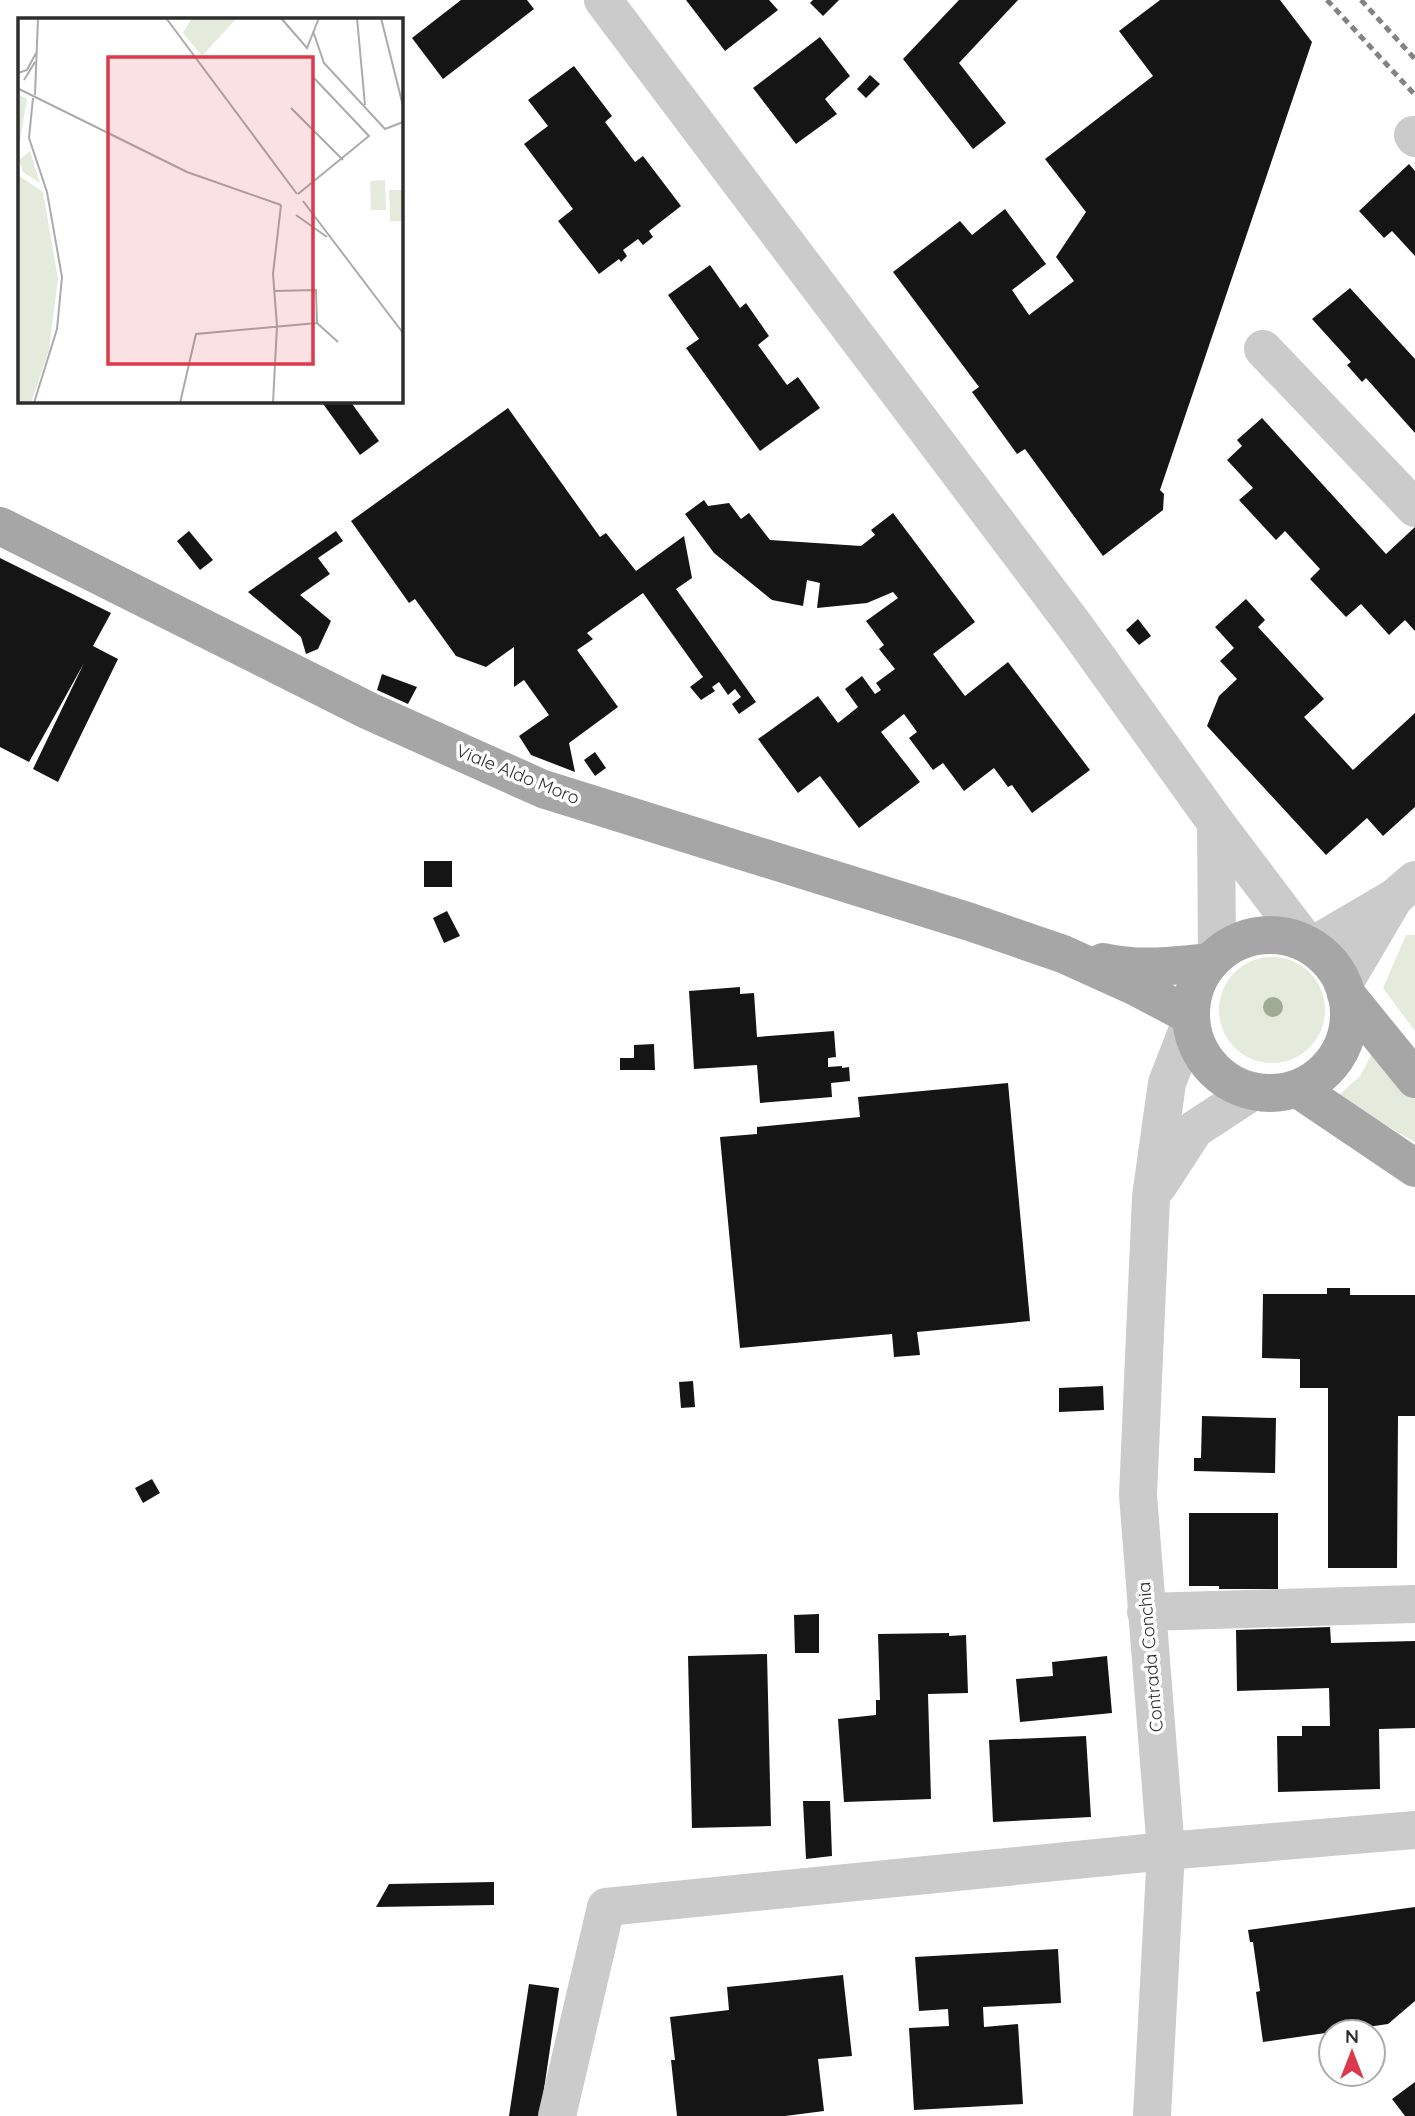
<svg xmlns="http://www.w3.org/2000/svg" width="1415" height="2116" viewBox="0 0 1415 2116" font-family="Quicksand,sans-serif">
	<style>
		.green { fill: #e5ebdc }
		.building { fill: #151515 }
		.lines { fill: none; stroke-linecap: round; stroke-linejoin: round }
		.minor { stroke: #cbcbcb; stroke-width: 38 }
		.major { stroke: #a6a6a6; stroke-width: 38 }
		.rail { stroke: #838383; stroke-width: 5; stroke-dasharray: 7 5; stroke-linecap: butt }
		.tree { fill: #a0ab95 }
		.labels { text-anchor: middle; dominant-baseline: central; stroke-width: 7; stroke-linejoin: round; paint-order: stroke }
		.street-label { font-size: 18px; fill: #2e2e2e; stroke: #fff }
		.inset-road { fill: none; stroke: #ababab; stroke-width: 2 }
		.view { fill: #dc394d; fill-opacity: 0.15; stroke: #dc394d; stroke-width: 3.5 }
		.inset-edge { fill: none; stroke: #2e2e2e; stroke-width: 3.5 }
	</style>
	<rect width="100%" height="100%" fill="#fff"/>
	<g class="green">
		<path d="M1406,935H1415V1031L1383,988Z"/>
		<circle cx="1272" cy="1010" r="53"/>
		<path d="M1375,1048L1415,1099V1142L1337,1097L1360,1076Z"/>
	</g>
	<g class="building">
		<path d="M461,0H527L534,9L443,79L412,38Z"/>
		<path d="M686,0H769L778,10L725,51Z"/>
		<path d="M813,0H839L823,16L810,3Z"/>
		<path d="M959,0H1018L959,63L1006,123L973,149L903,59Z"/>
		<path d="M1160,0H1280L1312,42L1160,490L1164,494L1163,510L1103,556L1025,449L1017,454L972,392L979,387L893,272L960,221L972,235L1005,209L1046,264L1012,290L1029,315L1074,281L1056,257L1086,212L1045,159L1153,76L1119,31Z"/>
		<path d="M820,37L850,76L825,99L837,114L796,144L753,88Z"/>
		<path d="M574,66L612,116L605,122L635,162L643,156L681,206L649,231L653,237L643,245L638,239L623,250L627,256L621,262L619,259L599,274L558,221L573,209L524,144L548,126L528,100Z"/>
		<path d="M870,75L880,84L866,98L857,89Z"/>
		<path d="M1409,164L1415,171V256L1392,231L1384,238L1359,211Z"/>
		<path d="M710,265L740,308L746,303L769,336L758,345L787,385L798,377L820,408L760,451L686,348L699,339L668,295Z"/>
		<path d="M1350,288L1415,359V433L1366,378L1362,382L1347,365L1351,362L1312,319Z"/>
		<path d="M321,401H350L379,441L360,455Z"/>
		<path d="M508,408L600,537L606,533L636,571L684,536L692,578L676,589L756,702L739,714L732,704L741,697L735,689L728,695L719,682L712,687L715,691L701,700L690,687L703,677L643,593L587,633L593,639L577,650L618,707L569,743L575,772L531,755L519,736L549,715L524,680L514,687V647L486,667L456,656L415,599L409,603L351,521Z"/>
		<path d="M1262,418L1386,554L1415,527V631L1405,620L1389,635L1361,604L1346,617L1310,579L1320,569L1285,531L1276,540L1239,500L1253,488L1227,460L1242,446L1237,440Z"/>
		<path d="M704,500L708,506L729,503L741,519L749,513L770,540L861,546L875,535L871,530L893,513L975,622L933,654L965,696L1008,662L1090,770L1032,813L1012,785L1008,787L994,768L964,791L943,763L933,770L909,738L917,732L904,714L881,732L920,782L859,828L820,776L798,793L758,739L818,696L838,723L858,707L845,689L862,676L875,694L881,690L876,683L895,669L879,649L884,645L866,621L898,598L893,592L867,603L817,608L820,583L807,580L803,606L772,600L714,553L685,514Z"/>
		<path d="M189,531L213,560L200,570L177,541Z"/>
		<path d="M336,531L343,541L318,558L330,574L300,595L331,621L318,649L306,654L301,637L248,592Z"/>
		<path d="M0,558L111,613L93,646L118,659L58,782L33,769L84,663L29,762L0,747Z"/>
		<path d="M1246,599L1265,620L1258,627L1324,699L1304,717L1353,770L1415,713V807L1383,836L1367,818L1326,855L1207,726L1219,696L1237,679L1220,661L1234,648L1215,627Z"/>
		<path d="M1138,619L1151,636L1139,645L1126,630Z"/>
		<path d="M382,674L417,687L408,704L377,690Z"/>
		<path d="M595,752L606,768L595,776L584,760Z"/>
		<rect x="424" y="861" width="28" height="26"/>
		<path d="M447,911L460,936L444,943L433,918Z"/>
		<path d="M740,987V994L754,993L757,1037L834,1031L836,1057L828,1058V1067L842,1066V1068L849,1067L850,1081L831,1083L832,1097L760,1103L757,1065L694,1069L689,991Z"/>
		<path d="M654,1044L655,1070H620V1058H634V1045Z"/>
		<path d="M1008,1083L1030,1321L917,1332L920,1355L894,1357L892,1334L740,1348L720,1137L757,1134V1127L860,1117L858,1097Z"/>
		<path d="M1327,1288H1350V1295H1415V1416H1398L1397,1568H1328V1388H1300V1359L1262,1358L1263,1294H1327Z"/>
		<path d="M693,1381L695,1407L681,1408L679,1382Z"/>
		<path d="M1103,1386L1104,1410L1059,1412V1388Z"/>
		<path d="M1202,1416L1276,1418L1275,1473L1194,1471V1458H1201Z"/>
		<path d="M152,1479L160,1493L143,1503L135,1488Z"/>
		<path d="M1189,1513H1278V1589H1219V1586H1189Z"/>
		<path d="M819,1614V1653H795L794,1615Z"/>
		<path d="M1330,1627L1331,1643L1415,1641V1728L1379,1729L1380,1789L1278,1792L1277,1736H1302V1726H1330L1329,1688L1237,1691L1236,1630Z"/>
		<path d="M949,1633V1636L966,1635L968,1693L928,1694L931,1799L844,1802L838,1719L876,1715V1700H880L878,1634Z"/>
		<path d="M767,1654L771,1826L692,1828L688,1656Z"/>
		<path d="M1107,1656L1112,1713L1020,1722L1016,1679L1053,1676L1052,1662Z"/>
		<path d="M1086,1736L1091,1817L993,1822L989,1740Z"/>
		<path d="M803,1801H830L832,1856L806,1859Z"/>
		<path d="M494,1882V1905L376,1907L389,1884Z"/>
		<path d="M1415,1907V2001L1388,2024L1263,2042L1256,1992L1260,1991L1253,1942H1250L1248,1930Z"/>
		<path d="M1058,1949L1061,2003L983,2007L984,2027L1018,2024L1023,2104L914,2110L909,2028L949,2026L948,2009L919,2011L915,1957Z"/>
		<path d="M843,1975L852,2056L818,2059L824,2111L785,2116H677L671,2060H675L670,2017L729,2010L727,1987Z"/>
		<path d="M529,1984L559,1988L540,2116H509Z"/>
		<path d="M1415,2082V2116H1405L1392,2099Z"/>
	</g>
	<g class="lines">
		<g class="minor">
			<path d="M603,0L1077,629L1216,823L1306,942"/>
			<path d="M1413,135L1415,138"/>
			<path d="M1263,349L1415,508"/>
			<path d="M1216,823L1217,954"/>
			<path d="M1312,946L1394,898L1415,880"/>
			<path d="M1343,985L1393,900"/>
			<path d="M1158,1186L1195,1129L1253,1091"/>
			<path d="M1146,1612L1415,1604"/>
			<path d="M557,2116L606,1907L1166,1851L1415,1830"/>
			<path d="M1152,2116L1166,1851L1138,1495L1151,1197L1167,1083L1191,1021"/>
		</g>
		<g class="major">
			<path d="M0,526L369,711L543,789L970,922L1063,954L1136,987L1191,1016"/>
			<circle cx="1270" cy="1014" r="79"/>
			<path d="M1103,962C1138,970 1175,966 1210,962"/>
			<path d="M1346,994L1415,1079"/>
			<path d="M1298,1089L1415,1168"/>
		</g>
		<g class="rail">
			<path d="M1327,0L1415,95"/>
			<path d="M1361,0L1415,59"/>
		</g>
	</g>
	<circle class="tree" cx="1273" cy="1007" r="10"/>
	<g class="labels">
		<g class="street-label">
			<text transform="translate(518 774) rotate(22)">Viale Aldo Moro</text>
			<text transform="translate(1150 1657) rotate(-95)">Contrada Conchia</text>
		</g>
	</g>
	<g transform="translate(18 18)">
		<rect width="385" height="385" fill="#fff"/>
		<path d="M174,0H219L184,38L165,15ZM0,76L9,81L0,135ZM12,133L22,165L5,154L1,142ZM0,157L25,174L40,261L31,332L13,385H0ZM367,162L368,192H353L352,163ZM371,172H385V203H372Z" fill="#e5ebdc"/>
		<path class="inset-road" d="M148,0L279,176M263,0L289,30L301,0M339,0L347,87M363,0L385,88M295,13L306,45L367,111L385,104M0,55L9,52L18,35M6,62L17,44M1,71L169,154L263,187M17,77L20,0M15,80L11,120L29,174L44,259L39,311L16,385M273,90L325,142M280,176L351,118L295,59M285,183L385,315M278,197L309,219M256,273L298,272L299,305L320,324M162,385L178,316L299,305M255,385L259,308L255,256L263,187"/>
		<path class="view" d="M90,39H295V346H90Z"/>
		<rect width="385" height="385" class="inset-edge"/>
	</g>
	<g transform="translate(1352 2053)"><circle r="33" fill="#ffffff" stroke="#ababab" stroke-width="2"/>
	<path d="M0-5L12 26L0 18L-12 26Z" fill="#dc394d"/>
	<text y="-10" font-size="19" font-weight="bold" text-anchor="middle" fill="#2e2e2e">N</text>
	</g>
</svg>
